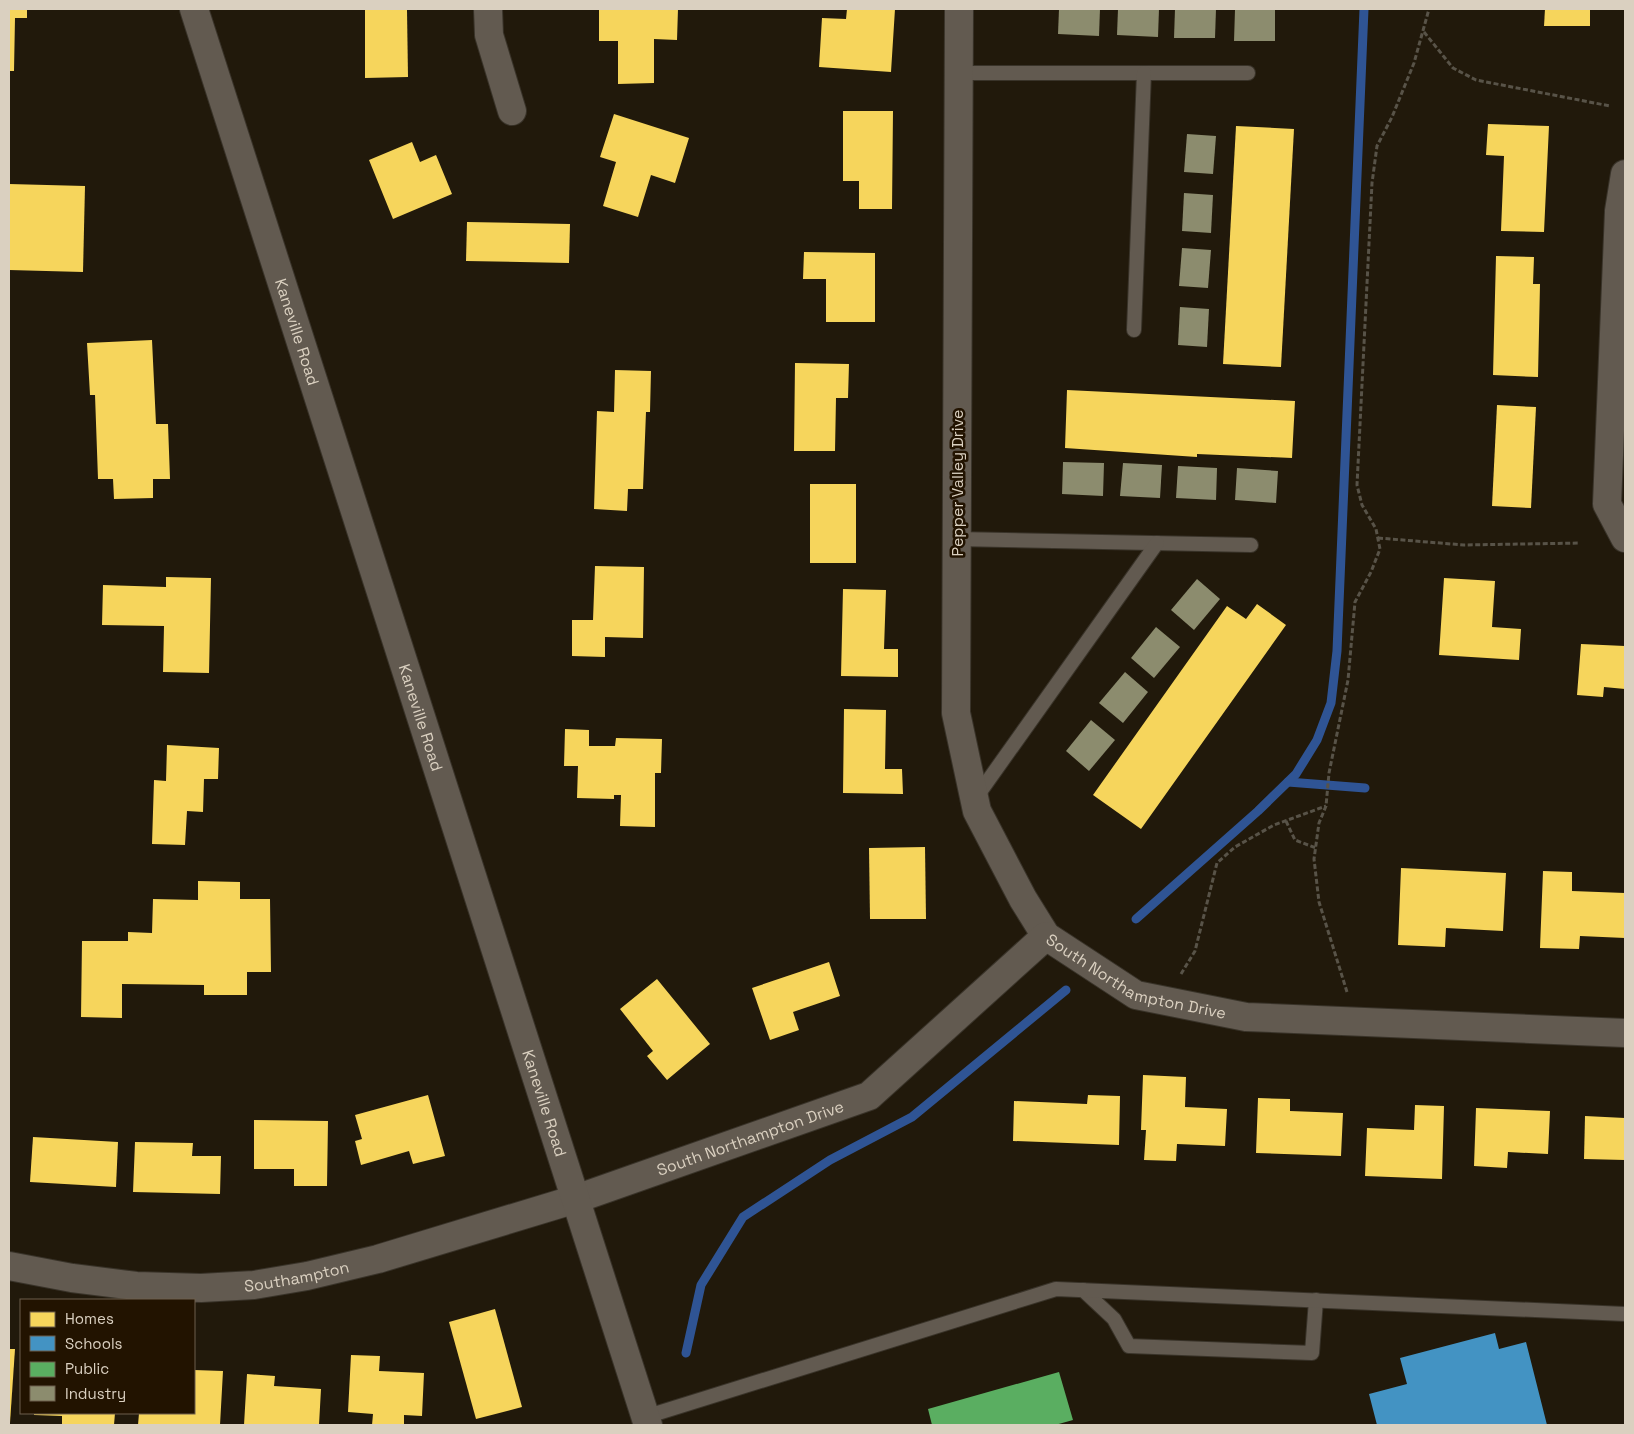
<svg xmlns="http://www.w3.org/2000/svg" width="1634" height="1434" viewBox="0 0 1634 1434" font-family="'Space Grotesk',sans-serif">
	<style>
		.homes { fill: #f6d55c }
		.schools { fill: #4393c3 }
		.public { fill: #5aae61 }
		.industry { fill: #8c8c6e }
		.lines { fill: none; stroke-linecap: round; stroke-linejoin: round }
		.stream { stroke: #2f5494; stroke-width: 9 }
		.service-casing { stroke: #393329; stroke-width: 16 }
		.minor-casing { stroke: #393329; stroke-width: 30 }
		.secondary-casing { stroke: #393329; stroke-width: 30 }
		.path { stroke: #585348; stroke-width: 3; stroke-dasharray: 5 2.5; stroke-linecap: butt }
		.service { stroke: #625a50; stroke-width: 14 }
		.minor { stroke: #625a50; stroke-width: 28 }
		.secondary { stroke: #625a50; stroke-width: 28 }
		.labels { text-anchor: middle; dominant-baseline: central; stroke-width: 5; stroke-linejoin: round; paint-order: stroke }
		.street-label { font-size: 16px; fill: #dad0c0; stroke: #221300 }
	</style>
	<rect width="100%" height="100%" fill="#21190b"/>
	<g class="homes">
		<path d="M9,9H27V18H15L14,71H9Z"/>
		<path d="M599,9H678L677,40L654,39V83L618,84V41H599Z"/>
		<path d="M847,9H895L891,72L819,67L822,18L846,19Z"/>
		<path d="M1545,9H1590V26H1544Z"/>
		<path d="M365,10H407L408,77L365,78Z"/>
		<path d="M843,111H893L892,209H859V181H843Z"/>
		<path d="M614,114L689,138L675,183L651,175L638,217L603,206L616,162L600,157Z"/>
		<path d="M1488,124L1549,126L1544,232L1501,231L1504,156L1486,155Z"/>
		<path d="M1236,126L1294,129L1281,367L1223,364Z"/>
		<path d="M412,142L420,162L436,155L452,194L393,219L369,160Z"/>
		<path d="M9,184L85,186L83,272L9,270Z"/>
		<path d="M467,222L570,224L569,263L466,261Z"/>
		<path d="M804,252L875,253V322H826V279H803Z"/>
		<path d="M1496,256L1534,257L1533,284H1540L1538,377L1493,375Z"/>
		<path d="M152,340L156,424H168L170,479H153V498L114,499L113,479H98L95,395H90L87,343Z"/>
		<path d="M795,363L849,364L848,398H836L835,451H794Z"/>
		<path d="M615,370L651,371L650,412H646L643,489H628L627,511L594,509L597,411L614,412Z"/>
		<path d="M1067,390L1295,401L1292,458L1197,454V457L1065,448Z"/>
		<path d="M1497,405L1536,407L1531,508L1492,506Z"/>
		<rect x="810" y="484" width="46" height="79"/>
		<path d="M595,566L644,567L643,638L605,637V657L572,656V620H593Z"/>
		<path d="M166,577L211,578L209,673L163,672L164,626L102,625L103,585L166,587Z"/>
		<path d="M1444,578L1495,581L1492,627L1521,629L1519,660L1439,655Z"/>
		<path d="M843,589L886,590L884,649H898V677L841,676Z"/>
		<path d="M1257,604L1286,625L1141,829L1093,795L1227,606L1246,619Z"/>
		<path d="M1581,644L1625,646V689L1604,687L1603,697L1577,695Z"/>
		<path d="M844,709L886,710L885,769H902L903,794L843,793Z"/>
		<path d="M565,729L589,730V746H615L616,738L662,739L661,773H655V827L620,826L621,795H614V799L577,798L578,766H564Z"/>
		<path d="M167,745L219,748L218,779H204L203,812L187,811L185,845L152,844L154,780L166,781Z"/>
		<path d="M925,847L926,919H870L869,848Z"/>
		<path d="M1401,868L1506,873L1503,931L1446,928L1445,947L1398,945Z"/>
		<path d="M1543,871L1572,872V891L1625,893V938L1580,936L1579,949L1540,948Z"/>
		<path d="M198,881L240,882V899H270L271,972H247V995H204V985L122,984V1018L81,1017L82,941H128V932L152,933L153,899L198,900Z"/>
		<path d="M829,962L840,996L793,1012L799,1030L770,1040L752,988Z"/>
		<path d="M657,979L710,1044L667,1080L647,1056L653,1051L620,1009Z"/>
		<path d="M1143,1075L1186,1077L1185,1107L1227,1109L1225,1146L1177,1144L1176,1161L1144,1160L1146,1130H1141Z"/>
		<path d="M428,1095L445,1156L413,1164L409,1151L361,1165L355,1141L362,1139L355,1115Z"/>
		<path d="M1088,1095L1120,1096L1119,1145L1013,1141L1014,1101L1087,1104Z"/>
		<path d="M1258,1098L1290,1099V1111L1343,1113L1341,1156L1256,1153Z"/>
		<path d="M1415,1105L1444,1106L1442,1179L1365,1176L1367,1128L1414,1130Z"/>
		<path d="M1476,1108L1550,1111L1548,1154L1508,1152L1507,1168L1474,1166Z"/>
		<path d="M1585,1116L1625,1118V1160L1584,1159Z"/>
		<path d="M254,1120L328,1121L327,1186H294V1169H254Z"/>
		<path d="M33,1137L118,1142L116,1187L30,1182Z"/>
		<path d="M135,1142L193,1143L192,1156H221L220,1194L133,1192Z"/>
		<path d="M495,1309L522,1407L476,1419L449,1322Z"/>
		<path d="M9,1349H15L10,1423H9Z"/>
		<path d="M351,1355L380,1356L379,1371L424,1373L422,1416L404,1415V1425H372L373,1414L348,1412Z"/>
		<path d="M194,1370L223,1371L220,1425H138L139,1413H194Z"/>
		<path d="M247,1374L275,1376L274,1386L321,1389L319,1425H244Z"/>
		<path d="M34,1413H115L114,1425H62V1416L34,1415Z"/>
	</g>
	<path class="schools" d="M1495,1333L1499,1349L1526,1342L1547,1425H1377L1369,1394L1407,1384L1400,1358Z"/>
	<path class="public" d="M1059,1372L1073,1420L1055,1425H932L928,1409Z"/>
	<g class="industry">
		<path d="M1059,9H1100L1099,36L1058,34Z"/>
		<path d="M1118,9H1159L1158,37L1117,35Z"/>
		<path d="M1175,9H1216L1215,38H1174Z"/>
		<path d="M1235,9H1275V41H1234Z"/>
		<path d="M1187,134L1216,136L1213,174L1184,172Z"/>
		<path d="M1184,193L1213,195L1211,233L1182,231Z"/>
		<path d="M1182,248L1211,250L1208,288L1179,286Z"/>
		<path d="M1180,307L1209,309L1207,347L1178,345Z"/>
		<path d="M1063,462L1104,463L1103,496L1062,494Z"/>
		<path d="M1123,463L1162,465L1160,498L1120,496Z"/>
		<path d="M1178,466L1217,468L1216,500L1176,498Z"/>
		<path d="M1237,468L1278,471L1276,503L1235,500Z"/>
		<path d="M1197,579L1220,599L1194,630L1171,610Z"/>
		<path d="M1156,627L1180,647L1154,678L1131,658Z"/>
		<path d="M1125,672L1148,692L1123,723L1099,703Z"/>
		<path d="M1091,720L1115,740L1089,771L1066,751Z"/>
	</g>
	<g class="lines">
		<g class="stream">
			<path d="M1288,782L1365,788"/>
			<path d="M1136,919L1258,811L1296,774L1317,740L1331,703L1337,651L1364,9"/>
			<path d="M686,1353L701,1285L743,1217L830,1160L912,1117L1066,990"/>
		</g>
		<defs>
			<g id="service">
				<path d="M958,73H1248"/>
				<path d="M1134,330L1144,73"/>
				<path d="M956,539L1251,545"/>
				<path d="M975,799L1157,543"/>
				<path d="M1083,1290L1114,1319L1129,1346L1312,1353L1316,1300"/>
				<path d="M645,1417L1056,1289L1625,1314"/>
			</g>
			<g id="minor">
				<path d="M488,9L489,35L512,111"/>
				<path id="s1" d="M959,9L956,713L977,811L1023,899L1046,936L1136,995L1246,1017L1625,1033"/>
				<path d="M1625,174L1619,211L1607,504L1625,538"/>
				<path id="s2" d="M9,1266L72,1278L136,1286L201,1288L254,1285L307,1276L378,1259L576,1199L869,1096L1046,936"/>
			</g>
			<g id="secondary">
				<path id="s3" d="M194,9L648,1425"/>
			</g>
		</defs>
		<use href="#service" class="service-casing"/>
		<use href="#minor" class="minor-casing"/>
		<use href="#secondary" class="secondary-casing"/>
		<g class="path">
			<path d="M1424,32L1453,68L1476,80L1610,106"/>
			<path d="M1378,538L1464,545L1580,543"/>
			<path d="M1286,821L1295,840L1316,848"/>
			<path d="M1181,974L1195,951L1217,863L1235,847L1274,825L1326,806"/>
			<path d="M1347,992L1319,902L1314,859L1319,823L1326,806L1329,773L1348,680L1355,602L1371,572L1380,549L1376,529L1362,505L1357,485L1372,183L1377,146L1392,117L1414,63L1429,9"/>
		</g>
		<use href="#service" class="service"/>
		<use href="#minor" class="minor"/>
		<use href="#secondary" class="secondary"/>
	</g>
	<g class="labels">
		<g class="street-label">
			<text stroke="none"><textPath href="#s3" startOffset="339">Kaneville Road</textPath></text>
			<text transform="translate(957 483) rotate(-90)">Pepper Valley Drive</text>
			<text stroke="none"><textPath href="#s3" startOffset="744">Kaneville Road</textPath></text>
			<text stroke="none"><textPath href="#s1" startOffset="1048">South Northampton Drive</textPath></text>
			<text stroke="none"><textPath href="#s3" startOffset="1149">Kaneville Road</textPath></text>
			<text stroke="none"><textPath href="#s2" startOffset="765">South Northampton Drive</textPath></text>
			<text stroke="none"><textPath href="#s2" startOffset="290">Southampton</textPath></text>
		</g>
	</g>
	<rect width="1634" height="1434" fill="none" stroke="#dad0c0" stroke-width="20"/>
	<rect x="20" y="1299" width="175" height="115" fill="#221300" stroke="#6c5f4d"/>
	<rect x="30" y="1312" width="25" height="15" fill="#f6d55c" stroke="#6c5f4d"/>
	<text x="65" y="1324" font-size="15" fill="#dad0c0">Homes</text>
	<rect x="30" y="1336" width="25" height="15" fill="#4393c3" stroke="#6c5f4d"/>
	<text x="65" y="1349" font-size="15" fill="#dad0c0">Schools</text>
	<rect x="30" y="1362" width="25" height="15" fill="#5aae61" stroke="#6c5f4d"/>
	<text x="65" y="1374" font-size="15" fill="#dad0c0">Public</text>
	<rect x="30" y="1386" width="25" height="15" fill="#8c8c6e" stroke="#6c5f4d"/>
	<text x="65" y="1399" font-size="15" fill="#dad0c0">Industry</text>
</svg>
